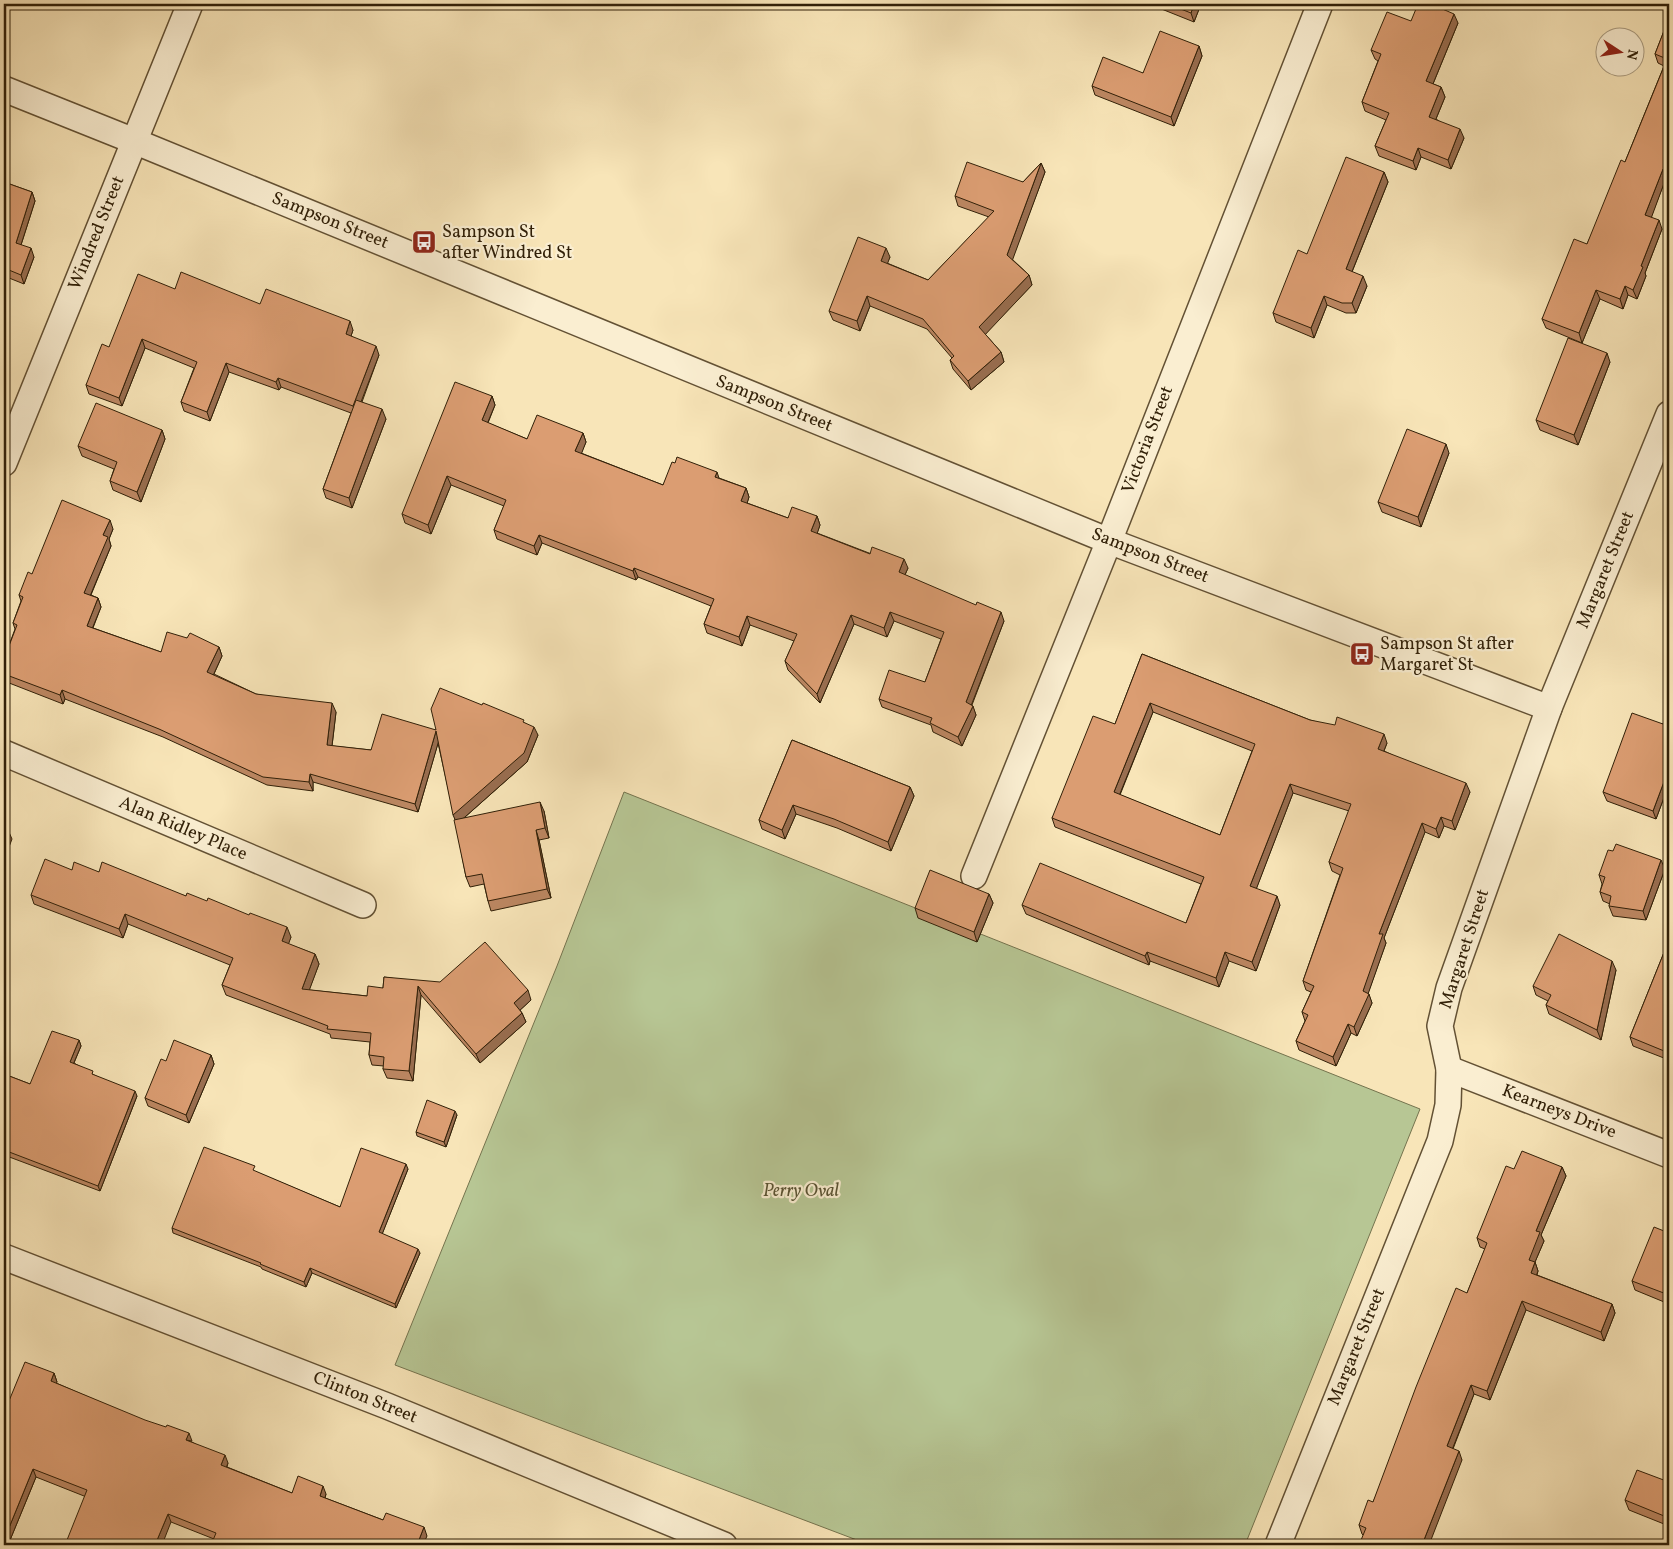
<svg xmlns="http://www.w3.org/2000/svg" width="1673" height="1549" viewBox="0 0 1673 1549" font-family="Vollkorn,serif">
	<style>
		.green { fill: #b7c694; stroke: #74734e }
		.lines { fill: none; stroke-linecap: round; stroke-linejoin: round }
		.minor-casing { stroke: #635134; stroke-width: 28 }
		.minor { stroke: #faeed1; stroke-width: 25 }
		.wall { fill: #bc8762; stroke: #312008; fill-rule: evenodd }
		.shaded-wall { fill: #996e50; stroke: #312008 }
		.building { fill: #db9d72; stroke: #312008; fill-rule: evenodd }
		.labels { text-anchor: middle; dominant-baseline: central; stroke-width: 4.5; stroke-linejoin: round; paint-order: stroke }
		.street-label { font-size: 18px; fill: #312008; stroke: #faeed1 }
		.poi-label { font-size: 18px; fill: #312008; stroke: #faeed1; text-anchor: start }
		.park-label { font-size: 18px; font-style: italic; fill: #595232; stroke: #faeed1 }
	</style>
	<rect width="100%" height="100%" fill="#f8e5b8"/>
	<filter id="stains"><feTurbulence type="fractalNoise" baseFrequency=".004" numOctaves="4"/><feColorMatrix values="0 0 0 0 .2 0 0 0 0 .09 0 0 0 0 .02 0 0 0 .5 -.17"/></filter>
	<radialGradient id="worn" r=".72"><stop offset=".6" stop-color="#630" stop-opacity="0"/><stop offset="1" stop-color="#630" stop-opacity=".3"/></radialGradient>
	<path class="green" d="M624,792L1420,1109L1245,1545H870L395,1365L557,966Z"/>
	<g class="lines">
		<defs>
			<g id="minor">
				<path d="M4,89L134,141L1109,541L1549,708"/>
				<path d="M4,463L190,4"/>
				<path d="M4,753L363,905"/>
				<path d="M974,876L1109,541L1320,4"/>
				<path d="M1449,1069L1669,1155"/>
				<path d="M4,1257L387,1406L724,1545"/>
				<path d="M1278,1545L1440,1141L1448,1105L1449,1069L1440,1026L1449,988L1549,708L1669,414"/>
			</g>
		</defs>
		<use href="#minor" class="minor-casing"/>
		<use href="#minor" class="minor"/>
	</g>
	<g class="wall">
		<path d="M1153,4H1201L1194,22L1154,6Z"/>
		<path d="M1669,18V180L1666,178L1651,217L1662,229L1645,273L1646,276L1637,299L1628,295L1623,309L1600,299L1582,343L1546,328L1542,319L1587,244L1625,162L1664,66L1658,63L1655,54Z"/>
		<path d="M1411,21L1458,23L1433,84L1441,87L1445,97L1436,119L1464,138L1451,169L1421,157L1416,170L1379,156L1375,146L1386,120L1365,111L1362,102L1378,61L1375,59L1371,50Z"/>
		<path d="M1199,46L1202,56L1174,126L1095,95L1092,86L1143,73Z"/>
		<path d="M1041,163L1045,172L1012,259L1029,275L1032,285L985,334L1001,352L1004,362L971,390L953,369L950,360L952,358L927,329L870,306L860,331L833,320L829,311L890,257L887,263L928,280L989,217L958,206L955,196L1023,182Z"/>
		<path d="M1384,172L1388,182L1352,272L1367,286L1356,313H1346L1327,305L1314,338L1276,322L1273,313L1307,254Z"/>
		<path d="M4,182L32,192L35,201L21,245L34,257L24,284L4,276Z"/>
		<path d="M175,289L353,330L351,336L379,355L362,402L386,419L352,508L326,498L323,489L351,413L281,387L279,390L229,372L210,421L184,411L181,402L194,368L145,348L122,406L89,394L86,385L109,347Z"/>
		<path d="M1610,362L1578,445L1540,430L1536,420Z"/>
		<path d="M492,396L495,405L488,423L527,439L583,433L586,442L581,453L663,485L675,463L719,478L746,488L749,497L747,503L788,518L817,516L820,525L817,533L908,568L905,575L1004,621L972,705L976,715L962,746L933,732L931,725L882,707L879,699L925,682L941,639L894,621L887,637L854,624L820,703L788,670L785,661L794,641L750,625L742,646L707,633L704,624L711,606L638,577L636,580L542,543L537,555L497,539L494,530L504,506L451,485L431,534L405,523L402,514Z"/>
		<path d="M162,430L165,439L141,502L113,490L110,481L114,469L82,456L78,446Z"/>
		<path d="M1449,453L1421,527L1382,512L1378,502Z"/>
		<path d="M113,529L109,539L111,546L91,595L98,598L101,607L93,628L161,652L187,638L219,647L222,656L214,674L256,694L336,712L332,746L371,750L436,730L525,723L538,735L527,762L464,818L544,811L549,838L539,840L551,898L491,911L488,901L484,884L470,887L466,877L455,819L438,743L418,812L313,782V791L267,785L163,737L65,699L63,704L4,681V659L15,629L13,623L21,601L19,595L32,574Z"/>
		<path d="M1142,654L1310,720L1387,743L1384,751L1470,792L1455,830L1444,826L1439,838L1425,832L1384,938L1386,943L1368,993L1372,1003L1357,1036L1351,1033L1336,1066L1299,1050L1296,1041L1305,1021L1302,1012L1311,992L1306,990L1303,981L1340,875L1332,871L1329,862L1349,811L1293,793L1256,889L1280,905L1256,971L1229,961L1219,987L1150,961L1149,965L1026,914L1022,905L1186,923L1201,884L1055,827L1052,818L1115,724ZM1153,712L1252,751L1220,835L1120,795Z"/>
		<path d="M1669,707V784L1656,819L1607,801L1603,792L1663,724Z"/>
		<path d="M792,740L910,787L914,796L891,851L837,828L796,814L785,839L762,829L759,820Z"/>
		<path d="M1613,851L1665,869L1646,920L1613,916L1609,906L1610,904L1603,901L1600,892L1602,884L1599,875Z"/>
		<path d="M72,870L99,872L186,896L291,937L288,944L315,954L319,964L309,990L367,996L383,988L384,977L531,1000L520,1010L522,1013L526,1022L480,1063L421,995L413,1081L387,1078L383,1069L384,1066L372,1065L369,1055L370,1042L331,1038L330,1034L226,995L222,985L230,965L128,924L123,938L34,904L31,895Z"/>
		<path d="M989,894L993,903L977,942L918,918L915,908Z"/>
		<path d="M1669,940V1060L1633,1046L1630,1037Z"/>
		<path d="M1616,970L1601,1040L1549,1014L1546,1005L1548,1001L1536,995L1533,986Z"/>
		<path d="M79,1040L81,1046L74,1063L94,1075L137,1096L100,1191L4,1155V1074L30,1084Z"/>
		<path d="M211,1055L214,1064L189,1123L148,1106L145,1098L166,1061Z"/>
		<path d="M457,1115L446,1147L417,1136L416,1132Z"/>
		<path d="M1562,1167L1566,1176L1541,1235L1544,1241L1535,1262L1538,1271L1537,1275L1612,1304L1615,1313L1604,1341L1526,1310L1490,1400L1474,1394L1453,1449L1462,1460L1363,1535L1362,1534L1359,1525L1373,1502L1467,1293L1485,1249L1480,1247L1477,1238L1514,1169Z"/>
		<path d="M408,1169L382,1234L420,1253L396,1308L312,1273L306,1287L262,1269L261,1267L173,1233L172,1228L256,1172L340,1207Z"/>
		<path d="M1669,1233V1304L1635,1290L1632,1281Z"/>
		<path d="M54,1373L57,1382L56,1383L192,1442L228,1463L227,1467L292,1493L326,1494L325,1498L383,1520L427,1536L214,1539L171,1522L84,1496L36,1477L8,1545H4Z"/>
		<path d="M1669,1482V1526L1629,1510L1625,1500Z"/>
	</g>
	<g class="shaded-wall">
		<path d="M1194,4H1201L1194,22L1191,13Z"/>
		<path d="M1454,14L1458,23L1430,91L1426,81Z"/>
		<path d="M1199,46L1202,56L1174,126L1171,117Z"/>
		<path d="M1441,87L1445,97L1433,126L1429,117Z"/>
		<path d="M1460,129L1464,138L1451,169L1448,160Z"/>
		<path d="M1418,148L1421,157L1416,170L1413,161Z"/>
		<path d="M1041,163L1045,172L1011,264L1007,255Z"/>
		<path d="M1669,163V178L1666,170Z"/>
		<path d="M1663,169L1666,178L1649,224L1645,215Z"/>
		<path d="M1384,172L1388,182L1349,279L1346,269Z"/>
		<path d="M32,192L35,201L19,251L16,243Z"/>
		<path d="M1659,220L1662,229L1645,273L1646,276L1637,299L1633,290L1641,266Z"/>
		<path d="M31,248L34,257L24,284L21,275Z"/>
		<path d="M886,248L890,257L885,270L881,261Z"/>
		<path d="M1029,275L1032,285L983,337L979,327Z"/>
		<path d="M1363,276L1367,286L1356,313L1352,303Z"/>
		<path d="M1625,286L1628,295L1623,309L1620,299Z"/>
		<path d="M1596,290L1600,299L1582,343L1579,333Z"/>
		<path d="M867,296L870,306L860,331L857,321Z"/>
		<path d="M1324,296L1327,305L1314,338L1311,328Z"/>
		<path d="M350,321L353,330L349,342L346,334Z"/>
		<path d="M142,339L145,348L122,406L119,398Z"/>
		<path d="M376,346L379,355L356,415L353,406Z"/>
		<path d="M1001,352L1004,362L971,390L968,381Z"/>
		<path d="M1607,353L1610,362L1578,445L1574,435Z"/>
		<path d="M226,363L229,372L210,421L207,412Z"/>
		<path d="M278,378L281,387L279,390L276,382Z"/>
		<path d="M492,396L495,405L485,429L482,420Z"/>
		<path d="M382,409L386,419L352,508L349,498Z"/>
		<path d="M162,430L165,439L141,502L137,492Z"/>
		<path d="M583,433L586,442L579,460L575,451Z"/>
		<path d="M1446,444L1449,453L1421,527L1418,517Z"/>
		<path d="M717,472L720,481L715,477Z"/>
		<path d="M447,476L451,485L431,534L428,525Z"/>
		<path d="M746,488L749,497L745,510L741,501Z"/>
		<path d="M817,516L820,525L815,540L811,531Z"/>
		<path d="M110,520L113,529L109,539L111,546L88,601L84,593L103,535Z"/>
		<path d="M539,535L542,543L537,555L534,546Z"/>
		<path d="M904,559L908,568L902,581L899,572Z"/>
		<path d="M634,568L638,577L636,580L633,571Z"/>
		<path d="M98,598L101,607L90,634L87,626Z"/>
		<path d="M890,612L894,621L887,637L884,628Z"/>
		<path d="M1001,612L1004,621L969,711L966,702Z"/>
		<path d="M851,615L854,624L820,703L817,694Z"/>
		<path d="M747,616L750,625L742,646L739,637Z"/>
		<path d="M219,647L222,656L211,680L207,672Z"/>
		<path d="M62,690L65,699L63,704L60,695Z"/>
		<path d="M332,703L336,712L331,754L327,745Z"/>
		<path d="M1150,703L1153,712L1117,801L1114,792Z"/>
		<path d="M973,706L976,715L962,746L958,737Z"/>
		<path d="M534,727L538,735L527,762L457,824L453,815Z"/>
		<path d="M436,731L439,740L418,812L415,804Z"/>
		<path d="M1384,734L1387,743L1381,758L1378,749Z"/>
		<path d="M1668,771L1669,776V784L1656,819L1653,811Z"/>
		<path d="M310,774L313,782V791L309,782Z"/>
		<path d="M1466,783L1470,792L1455,830L1452,821Z"/>
		<path d="M1290,784L1293,793L1254,895L1250,886Z"/>
		<path d="M910,787L914,796L891,851L888,842Z"/>
		<path d="M540,802L544,811L549,838L545,828Z"/>
		<path d="M793,805L796,814L785,839L782,830Z"/>
		<path d="M1441,817L1444,826L1439,838L1436,829Z"/>
		<path d="M1422,823L1425,832L1384,938L1386,943L1367,997L1369,994L1372,1003L1357,1036L1354,1027L1363,991L1379,934Z"/>
		<path d="M8,830L12,839L4,860V841Z"/>
		<path d="M536,830L539,840L551,898L547,889Z"/>
		<path d="M1661,860L1665,869L1646,920L1643,911Z"/>
		<path d="M989,894L993,903L977,942L974,932Z"/>
		<path d="M1277,896L1280,905L1256,971L1252,962Z"/>
		<path d="M125,914L128,924L123,938L119,929Z"/>
		<path d="M287,927L291,937L286,951L282,941Z"/>
		<path d="M1147,952L1150,961L1149,965L1145,956Z"/>
		<path d="M1225,952L1229,961L1219,987L1216,978Z"/>
		<path d="M315,954L319,964L306,999L302,989Z"/>
		<path d="M1612,961L1616,970L1601,1040L1597,1030Z"/>
		<path d="M418,986L421,995L413,1081L409,1071Z"/>
		<path d="M528,990L531,1000L517,1013L514,1003Z"/>
		<path d="M522,1013L526,1022L480,1063L476,1054Z"/>
		<path d="M1348,1024L1351,1033L1336,1066L1333,1057Z"/>
		<path d="M79,1040L81,1046L72,1067L70,1062Z"/>
		<path d="M211,1055L214,1064L189,1123L186,1115Z"/>
		<path d="M135,1091L137,1096L100,1191L98,1186Z"/>
		<path d="M455,1111L457,1115L446,1147L444,1142Z"/>
		<path d="M406,1164L408,1169L381,1237L379,1232Z"/>
		<path d="M1562,1167L1566,1176L1541,1235L1544,1241L1532,1269L1529,1260L1536,1231Z"/>
		<path d="M418,1249L420,1253L396,1308L395,1304Z"/>
		<path d="M1535,1262L1538,1271L1534,1282L1531,1273Z"/>
		<path d="M310,1268L312,1273L306,1287L304,1282Z"/>
		<path d="M1522,1301L1526,1310L1490,1400L1487,1391Z"/>
		<path d="M1612,1304L1615,1313L1604,1341L1601,1332Z"/>
		<path d="M54,1373L57,1382L54,1389L51,1381Z"/>
		<path d="M1471,1385L1474,1394L1450,1455L1447,1446Z"/>
		<path d="M189,1433L192,1441L186,1440Z"/>
		<path d="M1459,1451L1462,1460L1429,1545H1422Z"/>
		<path d="M225,1455L228,1463L224,1473L221,1465Z"/>
		<path d="M33,1469L36,1477L8,1545H4V1540Z"/>
		<path d="M323,1486L326,1494L323,1504L320,1496Z"/>
		<path d="M168,1514L171,1522L162,1545H155Z"/>
		<path d="M424,1527L427,1536L423,1545H417Z"/>
	</g>
	<g class="building">
		<path d="M1168,4H1194L1191,13Z"/>
		<path d="M1418,4H1431L1454,14L1426,81L1441,87L1429,117L1460,129L1448,160L1418,148L1413,161L1375,146L1389,113L1362,102L1381,54L1371,50L1387,12L1411,21Z"/>
		<path d="M1669,18V163L1666,170L1663,169L1645,215L1659,220L1641,266L1643,267L1633,290L1625,286L1620,299L1596,290L1579,333L1542,319L1574,239L1587,244L1621,160L1625,162L1667,59L1655,54Z"/>
		<path d="M1160,31L1199,46L1171,117L1092,86L1103,57L1143,73Z"/>
		<path d="M1346,157L1384,172L1346,269L1363,276L1352,303H1342L1324,296L1311,328L1273,313L1298,250L1307,254Z"/>
		<path d="M967,162L1023,182L1041,163L1007,255L1029,275L979,327L1001,352L968,381L950,360L954,356L923,319L867,296L857,321L829,311L858,237L886,248L881,261L928,280L994,211L955,196Z"/>
		<path d="M4,182L32,192L16,243L31,248L21,275L4,268Z"/>
		<path d="M181,272L260,304L266,289L350,321L346,334L376,346L353,406L278,378L276,382L226,363L207,412L181,402L197,362L142,339L119,398L86,385L102,344L109,347L138,274L175,289Z"/>
		<path d="M1568,338L1607,353L1574,435L1536,420Z"/>
		<path d="M455,382L492,396L482,420L527,439L537,415L583,433L575,451L663,485L672,462L675,463L677,457L717,472L715,477L746,488L741,501L788,518L792,507L817,516L811,531L870,554L872,547L904,559L899,572L976,605L977,602L1001,612L966,702L973,706L958,737L930,723L932,718L879,699L889,670L925,682L944,632L890,612L884,628L851,615L817,694L785,661L797,634L747,616L739,637L704,624L714,599L634,568L633,571L539,535L534,546L494,530L506,500L447,476L428,525L402,514Z"/>
		<path d="M356,400L382,409L349,498L323,489Z"/>
		<path d="M96,403L162,430L137,492L110,481L117,462L78,446Z"/>
		<path d="M1407,429L1446,444L1418,517L1378,502Z"/>
		<path d="M62,500L110,520L103,535L108,537L84,593L98,598L87,626L161,652L167,632L187,638L190,633L219,647L207,672L256,694L332,703L327,745L371,750L382,714L436,730L431,709L440,688L482,705L483,703L524,720L523,722L534,727L524,753L453,815L436,731L415,804L310,774L309,782L263,777L159,729L62,690L60,695L4,674V659L17,625L13,623L23,597L19,595L28,572L32,574Z"/>
		<path d="M1142,654L1310,720L1335,725L1337,717L1384,734L1378,749L1466,783L1452,821L1441,817L1436,829L1422,823L1379,934H1383L1363,991L1369,994L1354,1027L1348,1024L1333,1057L1296,1041L1308,1015L1302,1012L1314,986L1303,981L1343,868L1329,862L1351,804L1290,784L1250,886L1277,896L1252,962L1225,952L1216,978L1147,952L1145,956L1022,905L1040,863L1186,923L1204,877L1052,818L1093,716L1115,724ZM1150,703L1255,744L1220,835L1114,792Z"/>
		<path d="M1669,707V772L1668,771L1653,811L1603,792L1632,713L1663,724Z"/>
		<path d="M792,740L910,787L888,842L834,819L793,805L782,830L759,820Z"/>
		<path d="M540,802L545,828L536,830L547,889L488,901L482,874L466,877L454,820Z"/>
		<path d="M4,828L8,830L4,841Z"/>
		<path d="M1616,844L1661,860L1643,911L1609,906L1611,896L1600,892L1605,877L1599,875L1608,850L1613,851Z"/>
		<path d="M45,859L72,870L74,862L99,872L102,862L186,896L187,893L207,901L208,898L249,915L250,913L287,927L282,941L315,954L302,989L367,996L368,986L383,988L384,977L440,982L485,942L528,990L514,1003L522,1013L476,1054L418,986L409,1071L383,1069L384,1057L369,1055L371,1033L327,1029L328,1026L222,985L233,958L125,914L119,929L31,895Z"/>
		<path d="M930,870L989,894L974,932L915,908Z"/>
		<path d="M1559,934L1612,961L1597,1030L1546,1005L1551,995L1533,986Z"/>
		<path d="M1669,940V1053L1630,1037Z"/>
		<path d="M52,1031L79,1040L70,1062L93,1071L92,1074L135,1091L98,1186L4,1150V1074L30,1084Z"/>
		<path d="M174,1040L211,1055L186,1115L145,1098L161,1059L166,1061Z"/>
		<path d="M427,1100L455,1111L444,1142L416,1132Z"/>
		<path d="M204,1147L255,1166L253,1170L340,1207L361,1148L406,1164L379,1232L418,1249L395,1304L310,1268L304,1282L260,1264L261,1263L172,1228Z"/>
		<path d="M1522,1151L1562,1167L1536,1231L1540,1232L1529,1260L1535,1262L1531,1273L1612,1304L1601,1332L1522,1301L1487,1391L1471,1385L1447,1446L1459,1451L1422,1545H1359L1366,1528L1359,1525L1368,1500L1373,1502L1416,1387L1456,1288L1467,1293L1487,1243L1477,1238L1506,1166L1514,1169Z"/>
		<path d="M1654,1227L1669,1233V1295L1632,1281Z"/>
		<path d="M25,1362L54,1373L51,1381L145,1420L166,1427L167,1425L189,1433L186,1440L225,1455L221,1465L292,1493L298,1476L323,1486L320,1496L383,1520L386,1513L424,1527L417,1545H211L216,1533L168,1514L155,1545H65L87,1490L33,1469L4,1540V1413Z"/>
		<path d="M1637,1470L1669,1482V1518L1625,1500Z"/>
	</g>
	<defs>
		<symbol id="bus-square" viewBox="-11 -11 22 22"><rect x="-9" y="-9" width="18" height="18" rx="4" fill="#8f2418" stroke="#faeed1"/><path d="M-5-6H5V4H4V6H2V4H-2V6H-4V4H-5ZM-3.5-4V0h7V-4ZM-3.5 1.2v1.5H-2V1.2ZM2 1.2v1.5H3.5V1.2Z" fill="#fff"/></symbol>
	</defs>
	<g fill-rule="evenodd">
		<use href="#bus-square" x="410" y="228" width="28" height="28"/>
		<use href="#bus-square" x="1348" y="640" width="28" height="28"/>
	</g>
	<g class="labels">
		<g class="street-label">
			<text transform="translate(330 221) rotate(22)">Sampson Street</text>
			<text transform="translate(97 233) rotate(-68)">Windred Street</text>
			<text transform="translate(774 404) rotate(22)">Sampson Street</text>
			<text transform="translate(1148 440) rotate(-69)">Victoria Street</text>
			<text transform="translate(1150 556) rotate(21)">Sampson Street</text>
			<text transform="translate(1606 570) rotate(-68)">Margaret Street</text>
			<text transform="translate(183 829) rotate(23)">Alan Ridley Place</text>
			<text transform="translate(1465 949) rotate(-72)">Margaret Street</text>
			<text transform="translate(1559 1112) rotate(21)">Kearneys Drive</text>
			<text transform="translate(1357 1347) rotate(-68)">Margaret Street</text>
			<text transform="translate(365 1398) rotate(22)">Clinton Street</text>
		</g>
		<g class="poi-label">
			<text x="442" y="232">Sampson St<tspan x="442" dy="21">after Windred St</tspan></text>
			<text x="1380" y="644">Sampson St after<tspan x="1380" dy="21">Margaret St</tspan></text>
		</g>
		<g class="park-label">
			<text x="801" y="1191">Perry Oval</text>
		</g>
	</g>
	<rect width="1673" height="1549" fill="none" stroke="#f8e5b8" stroke-width="20"/>
	<rect x="5" y="5" width="1663" height="1539" fill="none" stroke="#312008" stroke-width="2.5"/>
	<rect x="10" y="10" width="1653" height="1529" fill="none" stroke="#312008"/>
	<g transform="translate(1620 52) rotate(102)"><circle r="24" fill="#faeed1" stroke="#aa9c81"/>
	<path d="M0-4L9 19L0 12L-9 19Z" fill="#8f2418"/>
	<text y="-8" font-size="14" font-weight="bold" text-anchor="middle" fill="#312008">N</text>
	</g>
	<rect width="100%" height="100%" filter="url(#stains)"/>
	<rect width="100%" height="100%" fill="url(#worn)"/>
</svg>
